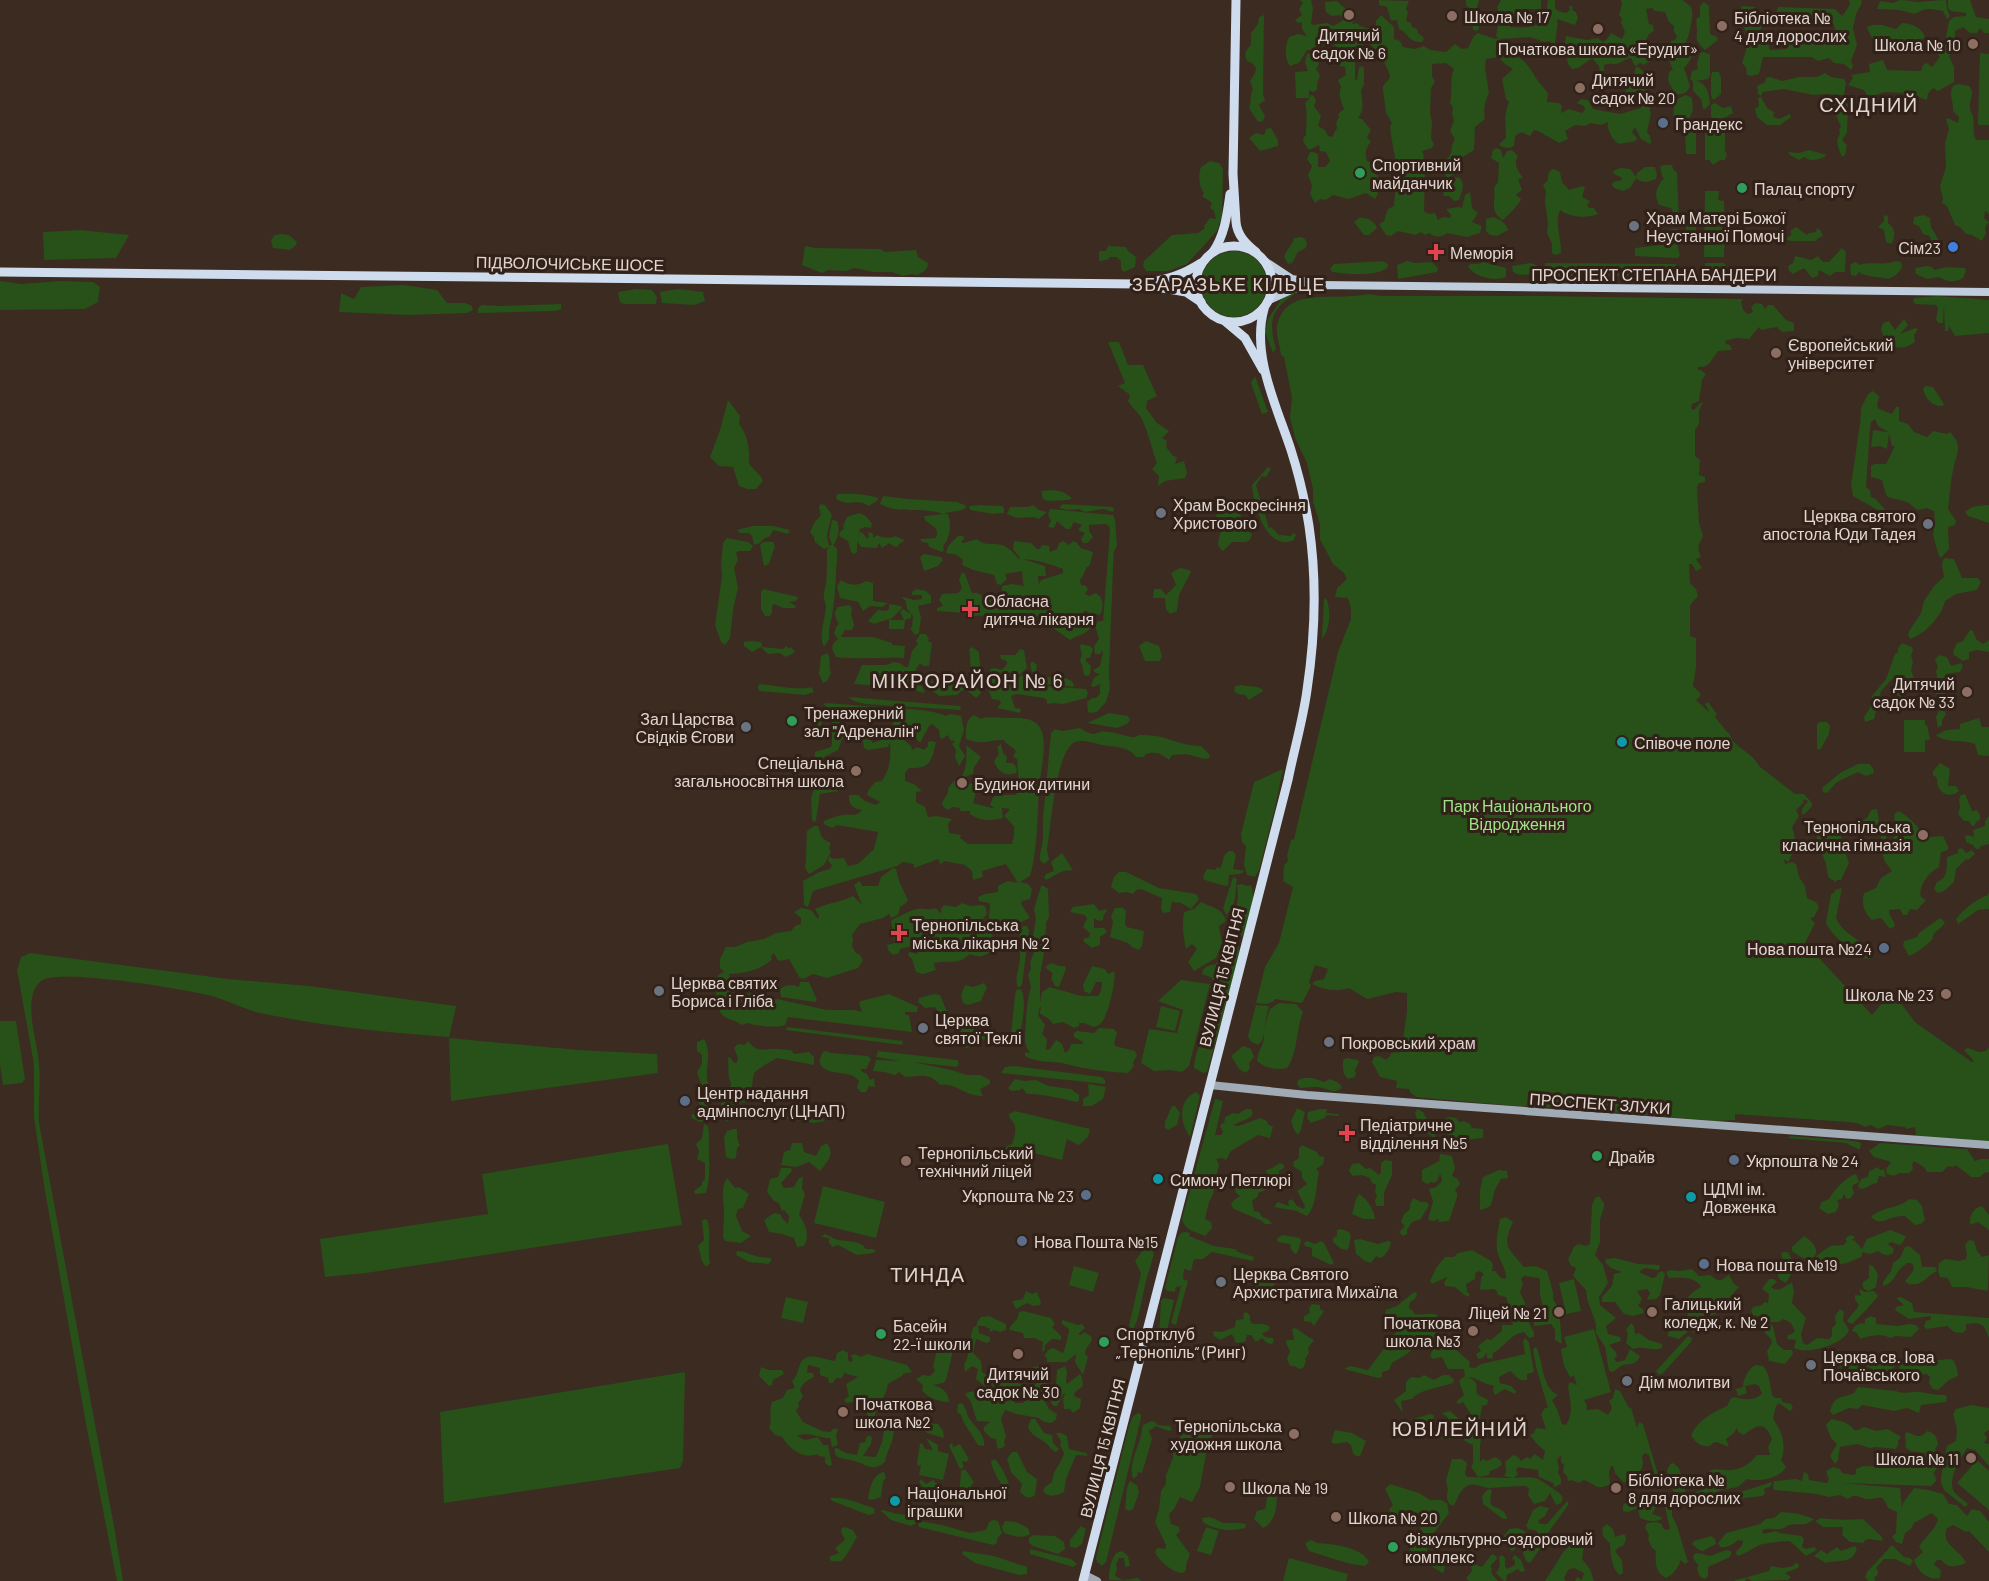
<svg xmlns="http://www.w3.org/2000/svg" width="1989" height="1581" viewBox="0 0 1989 1581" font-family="Barlow,sans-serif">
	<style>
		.green { fill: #285019; fill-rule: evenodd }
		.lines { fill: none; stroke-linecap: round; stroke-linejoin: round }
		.secondary { stroke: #a1abb6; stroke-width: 8 }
		.primary { stroke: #c0cddc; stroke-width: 8 }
		.trunk { stroke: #cedcee; stroke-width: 9 }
		.education-dot { fill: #8d6e63; stroke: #312118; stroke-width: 2 }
		.service-dot { fill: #5c6f8a; stroke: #312118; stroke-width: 2 }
		.leisure-dot { fill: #2e9e5b; stroke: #312118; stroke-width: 2 }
		.worship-dot { fill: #6b7280; stroke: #312118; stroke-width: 2 }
		.shop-dot { fill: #3f7fe0; stroke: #312118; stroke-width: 2 }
		.health-dot { fill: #e0444e; stroke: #312118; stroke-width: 2 }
		.culture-dot { fill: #0f9aa8; stroke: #312118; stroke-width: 2 }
		.labels { text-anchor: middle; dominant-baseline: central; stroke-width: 6; stroke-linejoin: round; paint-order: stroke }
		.poi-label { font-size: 16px; fill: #e0d5cf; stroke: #312118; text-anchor: start }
		.street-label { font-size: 16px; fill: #e0d5cf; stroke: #312118 }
		.park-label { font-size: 16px; fill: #9ee587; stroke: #312118 }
		.neighbourhood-label { font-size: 18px; letter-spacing: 1.5px; fill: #e0d5cf; stroke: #312118 }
		.quarter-label { font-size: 20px; letter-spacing: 1.5px; fill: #e0d5cf; stroke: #312118 }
	</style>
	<rect width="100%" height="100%" fill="#3b2b21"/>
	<g class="green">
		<path d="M1300,0H1311L1313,9L1311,23L1313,25L1327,23L1333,26L1344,20L1340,15L1332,16L1326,12L1325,2L1337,1L1354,16L1355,18L1352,24L1357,23L1360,26L1369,29L1376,25V21L1381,15L1394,27V39L1400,41L1403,47L1415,49L1424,46L1430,50L1446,52L1455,44L1462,49L1468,48L1474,36L1478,33L1492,38L1499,39L1496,36L1500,17L1497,7L1501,0H1541V9H1515L1516,15C1514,20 1509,21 1510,27C1523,28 1540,29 1546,15C1547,10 1547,5 1548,0H1555V8L1558,11L1566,13L1570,10L1569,6H1572L1573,11L1576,12L1578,18L1575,25L1557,19C1559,29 1554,37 1556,45H1554L1549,41L1544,42L1530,37L1500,39L1502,46L1495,51L1499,57L1486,59L1485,67L1489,93C1485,101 1483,110 1485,119L1475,127L1474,150L1461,158L1460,171L1447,178L1443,170L1439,166C1443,162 1449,159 1451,153C1452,146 1451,146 1455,139L1450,131L1454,121L1452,114L1453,108L1450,102C1453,91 1449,80 1454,69L1446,63L1432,64V76L1435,82L1431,88L1430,113L1432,122L1431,139L1434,144L1432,148L1422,151L1424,157L1422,162L1425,175L1424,211L1429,214L1435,213L1438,220L1443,217L1450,218L1451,215L1446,209L1459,207L1462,208L1465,195L1470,192L1472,208L1478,213L1472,222L1482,226L1480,233L1467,237L1447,233C1442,238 1434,237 1429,233L1425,235L1421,232L1416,235L1398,231L1391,236L1386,235L1379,224L1384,221L1388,209L1394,206L1395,193L1397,186L1394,178L1398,171C1397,168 1390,132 1390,127C1390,126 1391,124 1392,123L1386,113L1383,90V86L1389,79L1390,75L1382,57L1371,45L1363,41L1362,49L1351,57L1347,53L1341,54L1333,43L1321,45L1315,50H1307L1299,63L1290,66C1284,58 1285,46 1289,37L1298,34L1307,36L1302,29V22L1298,23L1295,20L1302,15L1299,9L1303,3Z"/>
		<path d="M1379,0L1409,1L1406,9L1408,12L1406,21L1411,23L1412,27L1417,29L1418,33L1424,38L1422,42C1407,42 1410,34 1399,29L1397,20L1391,21L1387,7L1379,5Z"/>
		<path d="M1466,0H1479L1477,7L1479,29L1476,31L1473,30L1470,8L1466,6Z"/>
		<path d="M1621,0H1683C1685,3 1689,4 1691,7C1695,13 1689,38 1685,44C1694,52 1693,59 1684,68L1690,86C1688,92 1683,95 1676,94C1671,86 1665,81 1670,71L1673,70C1667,59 1669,54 1671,41L1675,40L1677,36L1674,32V26L1669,22L1665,12L1655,11L1652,8L1646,9L1649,24L1653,25L1654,31L1649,34L1644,44L1653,46V59L1644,65L1640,63L1635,66L1631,58C1625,59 1621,63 1616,64C1611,64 1609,63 1604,65V70L1600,74L1599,66L1592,58L1578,68L1572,69L1568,64L1567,58L1569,55C1563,49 1565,44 1566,36L1587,40L1598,38L1603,42L1607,39L1611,33L1622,39L1625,32L1621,23L1622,18L1619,15L1622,4Z"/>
		<path d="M1849,0H1861L1862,3L1856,14L1853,28L1857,45L1851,61L1853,66L1851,70L1844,64L1834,63L1829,58L1818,61L1811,57H1763L1759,74L1751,76L1747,75L1746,67L1742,63L1747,47L1743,42L1747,38L1742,19L1739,16L1742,6L1755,7L1757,14L1763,16L1764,19L1760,32L1770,37L1771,40L1768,43L1770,50L1787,49L1790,41H1806L1819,44L1836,33L1834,25L1830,21H1826L1823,19L1809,22L1793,20L1789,22H1780L1776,19L1769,22L1766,17L1775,16L1778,7L1835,9L1842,16L1850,5Z"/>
		<path d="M1900,0C1907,0 1914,2 1920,2C1929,1 1937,0 1946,0L1947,9L1950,16L1947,19L1943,11C1927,9 1929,7 1915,14L1899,10L1877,9L1880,1L1893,3Z"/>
		<path d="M1948,0H1970L1976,17L1989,19V33H1984L1980,28L1977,33H1970L1963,27L1955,31V48L1949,56L1954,67V82L1938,91L1933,88L1928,93L1927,100L1916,96L1914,101L1906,99L1902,93L1885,92L1872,96L1867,95L1864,90L1848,85L1853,78L1851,75L1870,72L1869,64L1883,60L1887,70L1921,71L1923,65L1927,63L1932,67L1940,57L1936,52V47L1945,42L1949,21L1954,17L1966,16V13L1951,11L1948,8Z"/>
		<path d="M1704,2L1709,6L1710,34L1716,36L1718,40L1705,50C1694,39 1697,41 1697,28C1696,24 1696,21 1697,18L1700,17V6Z"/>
		<path d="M1264,15L1263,94L1265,100L1259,105L1265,116L1263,121L1258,122L1249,108C1252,101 1249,96 1253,89L1250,81L1255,73L1256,68L1252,63L1247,61C1244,54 1245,51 1251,45V33L1258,24L1259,17Z"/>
		<path d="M1902,23C1912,23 1922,28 1925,37C1919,42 1915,44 1907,41L1873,40L1867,28L1868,26C1881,23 1885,26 1896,29Z"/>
		<path d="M1311,52L1315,54L1319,64L1316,69L1320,75L1317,84V90L1313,92L1309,90V98H1296L1295,72L1308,71L1305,62L1307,54Z"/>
		<path d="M1703,52L1710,54V75L1708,79L1696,81C1707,83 1709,93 1710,104L1705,109H1703L1701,99L1693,91V81L1690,79L1692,71L1698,69L1697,64L1700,53Z"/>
		<path d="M1502,53C1520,56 1524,59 1533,73C1536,80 1543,86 1548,93L1547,102L1559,103L1562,106L1561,113L1569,109L1582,113L1585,110L1584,106L1577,103L1581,99L1588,100L1593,109L1620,114L1641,108L1640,104L1644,99L1648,101L1651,114L1647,132L1650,136L1651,142L1650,144L1641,139L1635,127L1632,132L1637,138L1636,141L1619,144C1613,141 1606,128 1608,122L1601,125L1590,123L1586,126L1575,125L1565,131L1568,139L1559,143L1538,131L1534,130L1530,136L1522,132L1515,136L1514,146L1510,148L1502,147L1499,144L1506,138C1506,124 1503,115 1509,102L1506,99L1502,79L1513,69L1505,64L1500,59Z"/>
		<path d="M1980,53L1989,54V125H1978Z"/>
		<path d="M1345,59L1350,61H1355V79L1357,81L1359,67L1362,66L1364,68V85L1361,90C1362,100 1365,111 1358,118L1362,119L1371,130L1367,137L1371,142C1365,148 1365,153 1367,161L1373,164L1371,172L1377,175L1379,179L1376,189L1378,194L1375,199L1366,193L1349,199L1333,195L1326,200L1320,199L1315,203L1310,194L1312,186L1308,175L1312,166L1307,159L1310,152H1313L1318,154V167H1325L1330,161L1326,152L1320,151L1319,145L1309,150L1304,143L1303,138L1306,135C1306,124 1308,114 1305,103L1309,99L1310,95L1314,96L1316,101L1314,106L1321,116L1318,126L1325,130L1328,136L1332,137L1337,128L1336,123L1339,117L1338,114L1344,109C1341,101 1338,95 1341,87L1338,80L1346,75L1345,67L1340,66L1339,62Z"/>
		<path d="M1637,66L1649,76L1646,86L1647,91L1644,95H1639L1635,98L1633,105L1628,108C1624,92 1623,93 1632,80C1636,75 1633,71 1637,66Z"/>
		<path d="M1712,72H1719L1721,78V94L1715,99H1712L1711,95V76Z"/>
		<path d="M1825,73L1831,77L1844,79L1846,83L1844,95L1826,94L1813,95L1784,89L1763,92L1761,96L1758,94L1757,86L1765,82L1766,78L1770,77L1782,81L1799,77H1817Z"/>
		<path d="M1958,84L1969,86C1976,95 1969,98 1970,108C1970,112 1973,114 1973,117C1975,125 1972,133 1976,140H1989V214L1985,211L1984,218L1989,222L1985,227L1986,233L1982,241L1972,235L1966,234L1960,227L1955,225L1947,206L1942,203L1943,199L1940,186L1946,167L1945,143L1949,129L1946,119L1948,118L1958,123L1959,117L1953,111C1954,102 1948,94 1953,86Z"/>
		<path d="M1686,95L1692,98L1693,110L1689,120L1684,121L1679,127H1677L1673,122L1674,104L1679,98Z"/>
		<path d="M1761,97L1767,108L1774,112L1773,117L1779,119L1790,114L1791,117L1780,125H1767L1757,117L1755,109L1759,106L1758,98Z"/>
		<path d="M1843,99L1848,104L1847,133L1842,140L1847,145L1845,155L1842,157C1839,149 1834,141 1840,134L1839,129L1841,127L1836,115L1840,108L1839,100Z"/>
		<path d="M1715,103L1723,108L1731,106L1733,113C1726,117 1718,123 1711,117V105Z"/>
		<path d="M1271,128L1278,140V146L1260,151L1249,138L1256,133L1264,135L1266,129Z"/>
		<path d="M1685,129H1696V154H1686Z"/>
		<path d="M1705,129H1714L1715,133H1725V151L1727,154L1725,160H1720L1713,165L1709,160H1705Z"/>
		<path d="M1497,148L1501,150L1503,158L1507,151L1512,150L1518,156C1513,165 1518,170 1523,178L1518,179L1522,190L1516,195L1521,199C1521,202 1506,218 1503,220C1489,212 1496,201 1494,188L1498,182L1499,163L1491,158L1493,150Z"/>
		<path d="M1809,150L1827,155C1821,160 1810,162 1804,157L1799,160L1790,155L1788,152L1799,153Z"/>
		<path d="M1210,161L1219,163L1223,169L1222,216L1217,231L1187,264L1168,271H1146L1143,265L1144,261L1172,235L1198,233L1205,228L1204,226L1210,218L1216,219L1214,211L1210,208L1212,203L1202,196L1204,193C1199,188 1198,174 1201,167Z"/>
		<path d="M1663,165H1672L1673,169L1677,173L1679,217L1676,218L1671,208L1659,205C1653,193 1657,187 1664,178L1662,176L1660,167Z"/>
		<path d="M1645,167H1655L1657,174L1656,179C1649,182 1642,184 1636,178L1630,188L1623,191L1614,188L1612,185L1613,182L1622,180V178L1614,174L1613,171L1620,168L1630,169L1636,177L1637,173Z"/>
		<path d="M1554,169L1560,172L1562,182L1569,190L1582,186L1585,187L1582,197L1590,201L1587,205L1589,208H1594L1598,214C1587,219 1569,217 1560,210C1554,224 1562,238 1561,253L1556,255L1552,253V244L1547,233L1548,223L1545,203L1546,191L1543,185L1548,180C1548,174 1548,171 1554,169Z"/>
		<path d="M1459,177C1466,184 1462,191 1459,200L1454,201L1449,196H1444L1442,184L1446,179Z"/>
		<path d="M1705,191H1719L1718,200L1724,201V216L1729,220C1727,233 1724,244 1724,257H1704Z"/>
		<rect x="1686" y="212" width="10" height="24"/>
		<path d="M1884,215L1888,216V223C1896,229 1896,237 1891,244L1886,242L1884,230L1878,227L1884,221Z"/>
		<path d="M1924,215L1930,218L1931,227L1938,239L1937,242L1931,241L1930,236L1923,234L1919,226L1913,224L1914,217Z"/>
		<path d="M1493,217C1500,219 1506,223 1508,230L1497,236L1490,235L1486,231V219Z"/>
		<path d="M1359,218C1366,217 1375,221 1377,228L1369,235H1364L1354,222Z"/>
		<path d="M1796,227L1807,235L1809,233L1816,232L1817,228L1821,231L1823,236L1818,238L1816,241H1790L1786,239L1791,235V230Z"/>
		<path d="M1671,229H1678V248L1680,255L1678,258L1635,256V248L1669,244Z"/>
		<path d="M80,230L129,235L116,258L44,260L43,232Z"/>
		<path d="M282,234L289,235L297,242L296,245L290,250L273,248L271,240L275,235Z"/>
		<path d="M1301,237L1305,239L1307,243L1306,248L1298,252L1292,263L1288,264L1284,257C1286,250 1292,246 1294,238Z"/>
		<path d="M805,246L815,248L880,249L885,252L916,250L918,257L928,263C928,270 923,272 917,275L911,274L903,276L892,272H874L854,268L847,271L828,270L822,273L802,265Z"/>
		<path d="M1108,246L1126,247L1128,251L1136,257L1135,267L1124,272L1121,269V261L1116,257H1110L1107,260L1099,261V251H1106Z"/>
		<path d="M1842,248L1846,252L1845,272H1835L1830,276L1819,270L1818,276L1812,278L1804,268L1793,274L1789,271L1788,266L1793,263L1795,256L1811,260L1818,256L1823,262H1829Z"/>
		<circle cx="1234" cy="284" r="33"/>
		<path d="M1383,261L1388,264L1387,268C1376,277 1346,274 1332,272L1330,269L1334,264Z"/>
		<path d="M1407,261L1415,263L1432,262L1438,268L1437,272L1398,279L1397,265Z"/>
		<path d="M1896,261L1901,262L1902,268L1896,275L1888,279C1878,276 1867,278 1859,272L1856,276L1851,275L1850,265L1855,262L1860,265C1872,261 1884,266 1896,261Z"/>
		<path d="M1483,262L1506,268V277C1495,282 1474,277 1468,266L1471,264H1478Z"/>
		<path d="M1531,263L1538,266L1539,270C1532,275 1520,277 1513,272L1512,266Z"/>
		<path d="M1545,263L1676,264V267H1667L1666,272H1670V277L1545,276Z"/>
		<path d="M1705,263H1724L1728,268L1745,267L1766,268V278H1754L1753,283H1742L1740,279C1728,277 1717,280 1705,278Z"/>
		<path d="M1927,266L1932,267L1934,270L1947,267L1965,268L1966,271L1963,278C1954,283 1948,282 1939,277L1927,279L1916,274L1915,268Z"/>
		<path d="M0,281L21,284L60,281L93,282L100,287L98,302L85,309L0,310Z"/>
		<path d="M404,285L437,290L447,303H465L472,306L473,310L467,313L408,315L339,312L341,293L354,299L361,287Z"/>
		<path d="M636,289L652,290L657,297L656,304H624L620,302L618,292Z"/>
		<path d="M678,289L703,292L705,301L694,305L662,303L660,292Z"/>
		<path d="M1299,291C1273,308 1267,317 1276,349L1273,353L1265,332L1268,319L1282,298L1286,295Z"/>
		<path d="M1369,294L1380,296H1543L1743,299L1741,302L1743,310L1748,314L1753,312L1751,307L1756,303L1762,304L1765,309L1768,305H1773L1786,320L1794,323V331L1782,332L1777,327L1761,330L1759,327L1749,339L1736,338L1725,341L1726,344L1730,345L1732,350L1718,351C1711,360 1710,368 1698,367V370H1701L1706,374L1702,380L1699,401L1692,404L1691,408L1694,410L1700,403L1703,402L1699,411V424L1695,430V456L1700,460L1699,475L1705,477V482L1699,483L1697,487L1699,523L1703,536C1698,546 1697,546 1701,557L1696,559L1702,568L1696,571L1692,564H1689L1690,583L1696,589L1698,596L1690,605V636L1696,638V668L1693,686L1700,693V697L1696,700L1710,713L1705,704L1708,702L1717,714L1715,717L1727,732L1729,733C1734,749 1752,751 1759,766L1795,794H1804L1812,803V806L1805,814H1802V809L1808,801L1803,799L1804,802L1796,810L1799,816L1792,827C1797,840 1795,851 1788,862L1784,859L1785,864L1792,862L1796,864L1799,877L1805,886L1807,898L1816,902L1819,907L1814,917L1810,918L1815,923L1805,943L1872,1015L1892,992L1916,1023L1972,1062L1974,1061L1964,1050L1968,1048L1979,1052L1986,1051L1989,1047V1143L1923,1137L1916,1135L1915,1127L1906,1129L1905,1127L1887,1125L1878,1129L1871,1125L1865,1127L1857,1123L1847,1122L1735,1114V1120L1714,1121L1553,1107L1515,1106L1416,1097L1410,1092L1409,1089L1396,1088L1397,1081L1380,1077L1372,1062L1374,1057L1379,1056L1386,1060L1390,1056L1391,1053L1400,1052L1402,1047L1407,1011V993L1396,992L1367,999L1349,988C1337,992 1324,990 1312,984L1315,981L1324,979L1328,969L1315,965L1309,982L1311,986L1302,1003L1275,999L1273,1002L1266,1004L1256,1003L1265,967L1279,943L1293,887L1283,881C1285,874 1281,866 1288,861L1287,856L1291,840L1294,839L1338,652L1351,619V609L1348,598L1335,597L1337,588L1347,579L1344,573L1333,564L1320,539V524L1313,502V489L1307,463L1295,438L1290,417L1292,397L1284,357L1281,355C1280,346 1276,336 1277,327C1283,289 1326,299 1351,296C1356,296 1363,295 1369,294Z"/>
		<path d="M1937,296L1989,300V333L1955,336L1949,326L1948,331H1945L1944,306L1943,323H1939L1936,320L1938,308L1936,305L1915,304L1913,301L1914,298Z"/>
		<path d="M561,304V309L555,311L478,313V308L482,305L500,306Z"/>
		<path d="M1904,319L1908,325L1900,334L1915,328L1918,329L1914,335L1915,342C1900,353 1885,347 1881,329L1883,323L1889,321L1895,330Z"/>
		<path d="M1108,342H1119L1128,365H1143L1157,396L1147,401L1146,408L1157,423L1169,431L1162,438L1167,441L1166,447L1173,456L1177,457L1175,464L1184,461L1187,473L1185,478L1165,481L1158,486L1159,476L1152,469L1157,463C1153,453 1146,424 1140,416C1136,410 1133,409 1128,401L1130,395L1118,386L1125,383Z"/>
		<path d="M1255,376L1268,412L1262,414L1251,383Z"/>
		<path d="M1925,386L1933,387L1944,404L1943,406C1933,407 1925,399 1923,389Z"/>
		<path d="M1873,391L1879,396L1877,406L1879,409L1892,414L1896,407H1899V421L1908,424L1914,432L1927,437L1933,431L1947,434L1950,432C1965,448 1955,455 1953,471C1950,484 1950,496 1948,509L1956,521L1955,525L1948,527L1949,549L1941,558L1939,556L1933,535L1935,522L1934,511L1927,508L1918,510C1913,508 1911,503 1906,502C1885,495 1888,503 1882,480L1871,477V466L1874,464H1886L1895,446H1892L1889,433L1887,449L1880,446L1871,447L1873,430L1888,432L1878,426L1875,419L1871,422L1870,429L1866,487L1870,490L1871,497L1876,499L1886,511L1883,513L1853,496L1851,485L1860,424L1861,408L1868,394Z"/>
		<path d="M728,400L740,416L739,424C748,435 750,451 749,464L761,477L763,481L756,489H747L739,486L733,467L719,466L710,457L720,430Z"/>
		<path d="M1268,467L1271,469L1266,477L1262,476L1256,485L1269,528L1271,527L1279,535L1291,536L1293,533L1296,534L1294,540C1266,553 1253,503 1252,485Z"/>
		<path d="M1053,490L1063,492L1072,498L1069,500L1048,501L1043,499L1041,491Z"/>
		<path d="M837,494C846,493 870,494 878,498V500L869,506C855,497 852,508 836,499Z"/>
		<path d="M883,496L907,499L957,502L967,506C962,513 951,510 944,514H948C952,525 950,538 943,546L944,550L942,552L929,547L928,543L922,542L920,539L936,538C940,527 931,526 925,520L924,516L943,514C923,506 900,515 880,504Z"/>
		<path d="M820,504L825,505L832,515L827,535L829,546L832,545L829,537L832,520L837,521C840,528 839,539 833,545L837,549C838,558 836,565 836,574C835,593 834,611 829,629V639L824,647C818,636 825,620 826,607C826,604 824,601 824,598C823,593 825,588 826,584C827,573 827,562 827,550L829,547L824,549L815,542L814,537L810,532L814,523L821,515L819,508Z"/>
		<path d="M1063,504L1113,507L1114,510L1113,512L1103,509L1085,512L1079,509L1068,510L1059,508Z"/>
		<path d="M980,505L1002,506L1004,508V513L993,514L970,510L969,506Z"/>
		<path d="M1033,505L1039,510L1047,512L1039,519L1033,517L1017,518L1007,514L1010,507H1029Z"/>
		<path d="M1989,505V523L1968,516L1965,512C1972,505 1980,506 1989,505Z"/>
		<path d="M1222,507L1240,513L1244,529L1252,534L1250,540L1246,542H1232L1223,551C1214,545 1220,537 1222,528L1217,523L1216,516Z"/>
		<path d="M1051,509L1111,515H1113L1115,519L1117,546L1114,551L1113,568L1109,672L1110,689L1106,702L1097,712L1091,713L1088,712L1087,702L1092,698H1096L1100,694V684L1094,687L1091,686L1094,678L1100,674L1096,673L1093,670L1100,666L1103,652L1101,651V654H1095L1094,646L1099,639L1095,626L1098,621H1103L1110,531L1109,526L1105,524L1089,525V531L1093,537L1087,543H1083L1081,539L1085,533L1078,530L1082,525L1074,522L1070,529H1066L1057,521L1054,528L1048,527L1051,521L1048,515L1049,511Z"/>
		<path d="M859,513L866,516L872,524L871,528L865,527L860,529L858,539L859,532L863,533L867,539L869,537L868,533L870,532L873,534V538L877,535C883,538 889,539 895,536L904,540L903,542L899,544L898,547L893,546L889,543L882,548L879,543L877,548L861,547L857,541V552L854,554L851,552L848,541L839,536L840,532L844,529L843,526L847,517Z"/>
		<path d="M753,526H773L790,530L788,534L773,530L770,536L763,539L760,543L754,545L752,536L749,533H740L737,530Z"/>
		<path d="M958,536H963L964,539L961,542L963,543L977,539C985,547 993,542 1002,545C1009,547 1014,554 1019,559L1020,558L1013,549L1014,541L1031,543L1037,549H1040L1042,545L1049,546L1050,552L1057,549L1059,543L1063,541L1069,545L1073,541L1076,542L1081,548L1093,552L1090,565L1086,568L1083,576L1080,580L1081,585L1086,586L1088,589L1085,594L1089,596L1096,593C1104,598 1104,607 1100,615L1089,613L1087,611H1084L1083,615C1074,617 1067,613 1059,615V618L1074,624C1082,620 1085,619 1094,624C1087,635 1079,634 1070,640L1053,628C1051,621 1045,617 1037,616L1035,619L1000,615L972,616L964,613L937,611V608L943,606L939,600L942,594L958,593L962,588L959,580L962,572L965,574L972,593C980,592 981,595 985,600H995L997,604L1002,602L1005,594L1002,590V586L1012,584L1025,586L1023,584L1022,571L1005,574L1007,579L1001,585L997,584L994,575L973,570L962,565L963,560L957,555L946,553L948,546ZM1023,559C1037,560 1050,564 1063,569V573L1041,580L1039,584L1038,576H1046L1045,566Z"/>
		<path d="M727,538L748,542L753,546L750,551H738L736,553L738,560L734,568L738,588L733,610L730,638L725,645L721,642L715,625L722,576L721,565L723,543Z"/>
		<path d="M763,542H773L775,546L769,564L764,566L760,545Z"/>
		<path d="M924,554L941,557L943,560L938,566L924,571L920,557Z"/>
		<path d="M1945,558L1954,559L1962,578H1978L1981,582L1977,590L1956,594L1945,601C1942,616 1924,635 1910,639L1908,635L1909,631L1921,613L1924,601L1934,586L1944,577L1942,565L1943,560Z"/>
		<path d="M1180,568L1189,570L1191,572L1179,595L1177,611L1170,614L1166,609L1165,598H1153L1154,589H1161L1166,595L1176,585L1171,573Z"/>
		<path d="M841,580C849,585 856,587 866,581L873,583V601L888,603L882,607L870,606L863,611L858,602L840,598L837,586Z"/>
		<path d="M763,589L798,597L796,601L789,602L796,606L795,608H783L774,604L772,606V613L770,616H765L761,609V592Z"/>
		<path d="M916,589L926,591L931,596V603L918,606L921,618L919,633L915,635L910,628L912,627L913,616L907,609L906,601L902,598L903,597L914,600L922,599V595H912V592Z"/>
		<path d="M1324,598L1327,600C1331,612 1330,630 1322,639Z"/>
		<path d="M889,604L901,606L902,608L890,620H904L900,612L903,609L911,614V618L905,620L904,629H889V619L874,624L868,621L878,610L886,611L889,609Z"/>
		<path d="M849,605L852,608L851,614L854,625L852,630H845L841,637H873L892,643V645L905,646L904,658C882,657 859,660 836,657L832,649L833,644L838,639L834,634L836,627L839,624C835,618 833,612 838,607Z"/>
		<path d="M1970,630L1973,631L1976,639L1983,644L1989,640V652L1977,650L1969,652V659L1963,661L1954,655L1953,651L1957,643L1963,641Z"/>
		<path d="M920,634H926L929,639L928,641L932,643L929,666H923L920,663L915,671L916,676L920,677V684L925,691L923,693L917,691L908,685L904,690L897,687L896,681L890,675H879L884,682L891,685V688L886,691L881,690L878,686L854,684L862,665H886L894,662L900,663L905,667H908L912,651L918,644L916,641Z"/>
		<path d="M750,641L761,642L762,647L783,649L786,646L789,649L791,647L795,652L786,657L779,653L768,654L761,647L752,652L744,646V642Z"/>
		<path d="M1146,641L1159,646L1162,656L1160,661H1145L1139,646Z"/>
		<path d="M1902,643L1912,647L1913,651L1911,655L1913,663L1911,670L1914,679L1902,694L1907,697H1919V700L1912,702L1898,697L1894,686L1898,680L1892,679L1881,691L1874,719L1865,722L1864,717L1870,708L1872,696L1886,679L1895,654L1898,652V648Z"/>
		<path d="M1081,644L1090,646L1093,649L1090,658H1086V661L1091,666L1090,674L1088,676L1084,675L1082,665L1080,661L1082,654L1080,647Z"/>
		<path d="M972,647L979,652C979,659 981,666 981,673L976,675C967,665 972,660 969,649Z"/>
		<path d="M1020,649L1024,650L1027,668L1019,675L1014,672L1007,674L1012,682L1009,685L1013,686L1021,675L1024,676L1026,680L1024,683L1026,686L1031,684L1041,686L1029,681V676L1032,673L1030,664L1032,661L1037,665L1036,671L1040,678C1052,677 1067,674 1074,684L1073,687L1051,684L1042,686L1086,689L1088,693L1086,698L1063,704L1053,703L1047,704V700L1043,698L1017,694L1011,696L1015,708L1021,709L1020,713L997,708L1001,703L999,700L992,699L988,689L990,669L995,668L1002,670L1007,664V661L1001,659L1000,655H1015Z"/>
		<path d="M827,653C832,658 828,666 831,673L827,681L823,683L819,674L821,656Z"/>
		<path d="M1940,655L1947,657L1951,666L1961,663L1963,666L1960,672L1946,674L1947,687L1944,697L1951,699L1957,706L1942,707L1946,714L1942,720V725L1938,728L1936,717L1939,711L1935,706L1938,701L1934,684L1937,677L1936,671L1938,667L1935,659Z"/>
		<path d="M925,680L949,685L963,681L979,685L981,693L976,698L969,692L962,690L957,695L940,696L924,686Z"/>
		<path d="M760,684C773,685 802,691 812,687L814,692L805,695L759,691L758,686Z"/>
		<path d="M1241,685C1249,687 1255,685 1262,689L1263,691L1249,700L1245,695L1238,694L1234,691L1235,686Z"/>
		<path d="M848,697L960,706L961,710L865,704L854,701Z"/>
		<path d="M827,703L889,708V712L885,713L891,714L892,716C894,715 897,711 900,710C906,707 940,712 945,716L950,714L961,716L964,730L959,746L965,756L959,766L955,757L956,750L952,744L955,741L950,740L948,735L942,739L940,737L939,730L932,724L929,726L920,743L907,728L897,729L894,727L891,717L876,719L824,714L820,729L821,738L816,739C813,725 815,712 830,709L823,704Z"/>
		<path d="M1109,713L1128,716L1130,720L1127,724L1117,728L1087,723Z"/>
		<path d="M974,715L981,719C987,716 1000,718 1008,718C1018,718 1031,717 1038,725C1050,738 1040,773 1039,789C1037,817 1038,849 1030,876L1020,882L1028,884L1032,889L1030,899L1022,901L1021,904L1030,918L1019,923L998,921L995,922V927L991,929L989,917L990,905L989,903L979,901L978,897L985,894L998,892V886L1008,881L1018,883L1006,864L982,871L983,877L973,880L972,871L965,865L944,861L941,865L938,859L914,868V864L903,862L897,866L813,891L808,907L804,905L803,881L819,872L830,869L832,865L828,861L829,856L833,859L844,858L848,866L858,864L874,849L878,832L837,825L832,828L824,824V821C830,818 836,816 843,815C852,813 855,818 862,810C853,809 848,804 849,795H858L865,801L876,805L880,802L867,795L868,791L875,782L882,781C890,769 891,757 890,742L888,747L868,750L864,748L863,742L856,735L848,739H842L838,750L824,757L821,771L815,772V752L831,747L832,743V720H837L846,730L856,727L863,728L873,743L886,738L891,739L893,735L900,730L904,731V740L911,746L912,750L917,747L924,750L928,746V742L931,741L936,742C932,760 931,769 909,768L905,773V781L914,784L922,791L916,792V802L925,807L928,817L936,816L952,819L948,824L949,833L961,835L960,838L968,844H1012L1014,836V826L1004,816L1010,809L1002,808L1003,818C989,821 982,822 970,814V811H961L959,808L953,807L947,810L942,805C942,799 949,796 948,788L954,781L973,784L977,789L973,803L992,808H994L990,805L993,797L1000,795H1016L1019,783L1017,759L1013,757L1016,751C1012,746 1007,745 1004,740C989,739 985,746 966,739C966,730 965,719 974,715Z"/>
		<path d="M1979,718L1982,727H1989V756L1978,755L1975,744C1962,739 1946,744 1936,735L1946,730L1960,729V724Z"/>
		<path d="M1904,720H1925V726L1927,725L1930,739L1927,741L1925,739V752H1904Z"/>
		<path d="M1820,722H1827L1830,726L1829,734L1820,750L1817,749V724Z"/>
		<path d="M1080,728C1098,740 1093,729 1110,732C1117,733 1125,736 1132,737C1140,737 1134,735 1142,735C1148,735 1160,736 1165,738C1176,742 1189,746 1201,746L1210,755L1209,758L1205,759L1186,754L1172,755L1169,760C1161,754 1157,751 1146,754L1144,757H1136C1128,746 1115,747 1102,745C1095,743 1082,739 1075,742C1055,752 1051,828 1047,849L1049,860L1044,864L1040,860V855L1043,839V818L1051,733L1055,729L1062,731Z"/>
		<path d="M1001,744L1003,753L1007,757L1006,763H1013L1017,768L1016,773C1005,777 997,771 994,761L999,754L997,747Z"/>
		<path d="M966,745L981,757L973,769L974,773L963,778L962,776C967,768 967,754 966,745Z"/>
		<path d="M1940,763L1950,769L1948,786H1956L1959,791C1948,800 1936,792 1937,778L1933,775V771Z"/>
		<path d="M1858,764H1869L1873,768L1874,773L1866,776L1858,772L1837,782L1827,793L1823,792L1822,788L1840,773Z"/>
		<path d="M1283,769L1274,812L1259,870L1255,877L1247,875L1244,865L1246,846L1242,842L1241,834L1254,782Z"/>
		<path d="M760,778L786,780L785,789L755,786L756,780Z"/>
		<path d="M816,784H831L837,787L838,791L820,794L816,820L814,822L812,820L811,798Z"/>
		<path d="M1965,794L1972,811L1977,810L1980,815V820L1977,821L1974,826L1971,825L1969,821H1964L1958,814L1960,807L1959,799L1961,795Z"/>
		<path d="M1877,809L1879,820L1877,828L1867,831L1860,826L1861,821L1867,818L1871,810Z"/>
		<path d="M1898,811C1905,813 1918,826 1921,832L1927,833L1931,837L1943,836L1948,846V850L1941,852L1939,867C1929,872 1918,886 1921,897L1926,900L1917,910L1910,909L1907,915H1903L1900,909L1889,910C1889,916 1894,920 1895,926L1890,929L1881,918L1872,920C1864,912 1861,904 1864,893L1876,888L1881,878L1892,871C1890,868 1888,866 1886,863C1880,853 1879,831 1885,820L1887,822L1886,839L1890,847C1897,836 1895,826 1894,815Z"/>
		<path d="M1989,816V844L1981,846L1979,849H1976L1973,845L1966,842L1965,836L1968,835L1974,837L1973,830L1985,826V821Z"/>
		<path d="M1826,823L1832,827L1837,824L1844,827L1846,831L1841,837L1842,841H1852L1857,846L1858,851L1854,849L1851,853L1846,854L1849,863L1841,880H1837L1836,882L1829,878C1827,873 1827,869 1826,864C1821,847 1808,838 1826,823Z"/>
		<path d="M814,826H818C822,837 820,838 831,843L829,848L831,852L824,865L809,874L805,868C807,855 806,843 807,831Z"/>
		<path d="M1962,848L1966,853L1972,850L1975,854L1968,860L1966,859L1956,869L1954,882L1944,891L1938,893L1934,889L1937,882C1948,878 1947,868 1947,857L1958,853V849Z"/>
		<path d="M1229,851H1233L1236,855L1233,869L1245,871L1240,874L1229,875L1228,886C1224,886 1207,881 1203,879L1204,874L1207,869L1215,870L1217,867L1220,868C1225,861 1221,856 1229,851Z"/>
		<path d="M1062,853L1073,870L1063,871L1046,880L1044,877L1046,874L1054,871L1051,862Z"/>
		<path d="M893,868L896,869L899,881L908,900L906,903L900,907L898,915L891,918L889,914L883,918L860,924L852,935L853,939L852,946L856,953L860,955L863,960L858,968L827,978L813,974L803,979L799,977L789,959L780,961L777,959L774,953L771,956L772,959C762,970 742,974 729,974C732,982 730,993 740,998L753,992L759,999L764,1000L777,999L827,1010H854L862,1012L859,1003L861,1001L889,994L918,1007L917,1012H905L906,1015H909L912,1032L788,1017L785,1025C777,1028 755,1026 748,1023L741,1025C736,1020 733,1021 727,1018C713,1013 716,987 718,975L724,972L720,968V959L726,947H735L747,942L764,939L776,933L791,931L795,926L801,924V918L794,912L801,908L811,910L818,919L819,916L815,909C828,903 841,902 853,896L862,905L854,885L860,881L862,886H878L881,877Z"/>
		<path d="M1119,872H1126L1159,888L1196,894L1199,899L1191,909L1181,903L1172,902L1170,912L1163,913L1161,909L1162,898L1141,889L1136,890L1133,894L1126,892L1119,893L1111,887L1114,877Z"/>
		<path d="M1233,877L1237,879C1235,891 1237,906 1226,915L1223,908Z"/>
		<path d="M1242,884L1247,886L1251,885C1257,901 1252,923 1241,938L1232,939C1228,924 1238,909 1238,895C1238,891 1237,888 1237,885Z"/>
		<path d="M1041,886H1044L1048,889L1049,917L1046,923L1045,948L1040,974V1003L1042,992L1050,987L1081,996H1098L1101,991L1102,982H1096L1090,994L1084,991L1083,985L1092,966L1105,969L1108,974L1114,971C1117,978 1108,1015 1102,1022C1099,1025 1098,1026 1094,1027L1084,1023H1079V1026L1074,1028L1063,1022L1053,1024L1049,1019L1039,1013L1041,1009L1040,1006L1038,1015L1045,1025L1042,1034L1047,1039L1046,1050L1050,1049L1056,1040L1062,1044L1065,1053L1069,1050L1071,1044H1083V1042L1074,1037V1033L1077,1031L1094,1033L1099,1028L1114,1029L1117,1033L1114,1044L1115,1046L1135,1051L1137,1056L1133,1062L1134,1066L1128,1073C1107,1072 1085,1069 1066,1064C1052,1060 1038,1064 1025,1056V1052L1030,1053C1027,1049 1025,1045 1025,1040C1025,1031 1027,994 1031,988L1028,975L1031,969L1030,962L1034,953V941L1033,936L1036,919L1034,909Z"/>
		<path d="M1842,888L1836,918C1841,930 1853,937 1864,944V950L1869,959L1862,958C1849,947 1834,939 1826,923L1831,894L1834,893L1835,890Z"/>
		<path d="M1989,892V909L1978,910L1958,924L1956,919C1965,908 1975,900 1988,895Z"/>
		<path d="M1201,902C1212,908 1222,907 1226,921L1219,926L1222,943L1216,958L1194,971L1188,962L1197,949L1192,944L1186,949C1183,935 1182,926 1184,912L1194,909Z"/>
		<path d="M962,903L970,906L981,905L985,906L987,914L978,924L985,923L993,936C988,943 989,945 992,951C984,957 979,958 970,954C955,967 950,959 934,963V965L936,970L923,974L916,972L912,959L908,955L909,952L917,954L919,951L929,949V947L915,945L900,949L899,953L893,955L888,950L887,945L895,943L891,921L893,919C901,916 908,911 917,909C924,908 929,911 936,908L941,914V909L944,905L956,907Z"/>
		<path d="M1094,904L1099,911L1106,909L1107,911L1104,914L1103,920L1099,921L1094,918V928H1104L1107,932L1100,937V945L1092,948L1084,942L1083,939L1089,937L1090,933L1083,927L1087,919L1085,915L1070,912L1073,907Z"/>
		<path d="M1115,908H1123L1126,911L1125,924L1127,927L1144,931L1142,946L1139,950L1132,947L1128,943L1110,937L1113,922L1111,916Z"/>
		<path d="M1940,918L1945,922C1942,928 1939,928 1935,933C1930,938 1936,936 1930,942C1924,947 1917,953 1909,956L1903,945L1904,941L1917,937L1919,933Z"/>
		<path d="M1023,926H1027L1029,931L1022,985L1018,988C1014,978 1019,970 1020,959C1020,949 1017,935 1023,926Z"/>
		<path d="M1232,942L1239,947L1240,954L1207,1072L1203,1073L1194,1068C1194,1056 1201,1042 1204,1030C1207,1017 1207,1009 1212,997L1210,987L1213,984L1212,978L1202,974C1203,966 1208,966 1216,964L1223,944Z"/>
		<path d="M30,953L228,979L309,986L456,1006L449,1038L579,1050L657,1054L658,1073L451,1101L449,1037C406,1034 364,1030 322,1024C301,1021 280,1017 259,1013C241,1008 225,999 207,995C183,989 57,968 41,981C21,998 38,1042 39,1064C41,1084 38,1103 39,1123L114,1526L123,1581H117L86,1424L44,1185L34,1117V1064L17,970L21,957Z"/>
		<path d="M1051,963L1059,966H1065L1066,969L1059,987L1055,986L1051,978L1053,974L1045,967Z"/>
		<path d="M1181,980L1210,984L1189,1066L1182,1072L1170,1070L1154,1071L1141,1063L1149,1029L1177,1033L1183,1010L1158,1001Z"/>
		<path d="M800,982H809L817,1000L815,1002L781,997L780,989C786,984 793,984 799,987Z"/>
		<path d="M984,983L987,987L981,1001L968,1005L963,1003L961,995L965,985L973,987Z"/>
		<path d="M1021,989C1027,998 1023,1034 1015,1041L1010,1040C1013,1023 1013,1007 1016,990Z"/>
		<path d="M934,994L940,995L948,1014L940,1015L935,1007L925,1008L918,1002L919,998Z"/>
		<path d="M1279,1003L1296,1004L1303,1012C1296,1029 1298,1054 1287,1068C1275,1070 1266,1069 1257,1061C1257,1051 1265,1045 1264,1034L1262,1041L1258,1045L1250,1041L1248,1036L1256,1005L1269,1006L1264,1028L1270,1009Z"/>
		<path d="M1161,1006L1180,1011L1175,1031L1156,1027Z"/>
		<path d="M971,1017L976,1019C981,1031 979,1030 990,1036L991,1040L977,1039L972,1046L966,1048L956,1044C956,1027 959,1028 971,1017Z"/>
		<path d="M0,1021H16L25,1079L22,1083L3,1085L0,1065Z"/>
		<path d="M787,1027L903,1041L902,1045L786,1030Z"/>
		<path d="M704,1039C713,1054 704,1069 708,1083C709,1088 711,1091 711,1097C710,1105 707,1113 705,1121L700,1122L692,1118L691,1115L695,1114L697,1116L703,1111L704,1109C699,1103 694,1100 697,1092L701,1091L702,1087L697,1072L702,1064V1055L697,1051V1042Z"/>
		<path d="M748,1041C758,1054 762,1048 776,1049C781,1049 786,1050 791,1050L794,1054L809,1052L814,1057V1065L777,1058L763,1066L755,1072L753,1077L751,1101L741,1103L732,1108L730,1118L727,1122L721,1111V1103L731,1099L729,1095L731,1083C727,1076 729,1065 728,1058L730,1057L734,1063L737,1062L738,1058L734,1048L738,1044L745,1045Z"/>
		<path d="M1243,1046L1251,1049L1254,1057L1249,1063L1250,1068L1246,1073L1239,1069L1231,1056Z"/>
		<path d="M826,1051L831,1053L868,1056L871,1059L866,1069H861V1071L867,1074L870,1080L874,1078L875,1087L869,1086L866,1092H861L857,1088L859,1081C857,1079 854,1076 851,1075C839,1072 810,1073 823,1052Z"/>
		<path d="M878,1051L957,1060L959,1063L957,1067L913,1062L952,1070L966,1075H980L990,1080V1084L980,1089L983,1096C966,1097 954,1082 940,1085C929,1071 918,1077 905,1077L899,1072L895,1075L884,1072L873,1071L876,1060L900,1061L876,1057Z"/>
		<path d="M1347,1058L1358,1060L1359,1062L1355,1070L1356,1074L1355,1077L1348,1079C1342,1074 1343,1068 1343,1060Z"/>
		<path d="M1013,1066L1102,1077L1105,1080V1084L1001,1073L1005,1067Z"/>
		<path d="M1304,1078H1312L1325,1082L1329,1079C1335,1081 1339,1081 1342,1088C1333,1094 1332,1090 1322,1088C1316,1086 1307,1088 1300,1088L1297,1084L1298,1080Z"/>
		<path d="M1015,1079L1024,1081L1036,1080L1049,1086L1071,1089L1079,1095V1101L1076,1102C1065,1099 1038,1093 1027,1094L1022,1088L1020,1090L1011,1091L1008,1088Z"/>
		<path d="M1088,1084L1106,1087L1103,1099L1092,1106H1083V1099L1089,1095Z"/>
		<path d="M1196,1092L1200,1096L1190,1137C1179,1122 1178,1100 1196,1092Z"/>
		<path d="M1215,1099L1223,1101L1215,1135H1221L1223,1132L1220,1126L1222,1123L1224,1124L1225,1117L1233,1113L1238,1114L1246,1109H1251L1253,1113L1251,1117L1233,1125L1239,1126L1260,1118L1267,1121L1268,1124L1273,1127L1270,1138L1258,1135L1231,1151L1226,1160L1222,1158L1216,1159L1219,1164L1213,1194L1209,1202L1205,1219L1211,1222L1212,1228L1205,1236C1194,1231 1185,1231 1182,1219Z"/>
		<path d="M1172,1106H1175L1180,1113L1177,1125L1168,1130L1165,1128V1122Z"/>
		<path d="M1297,1108L1305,1112L1301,1130L1298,1135L1294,1130L1291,1121Z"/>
		<path d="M792,1109L813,1117H821L825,1121L813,1123L802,1120L791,1121L786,1118L787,1111Z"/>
		<path d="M1320,1109H1327L1326,1113L1338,1114L1339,1116L1326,1115L1325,1118L1311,1123L1307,1118L1308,1112Z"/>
		<path d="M1417,1109L1423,1112L1428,1122L1426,1126L1434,1131L1436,1141L1434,1143L1431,1140L1432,1136L1415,1126L1417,1119L1415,1113Z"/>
		<path d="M1015,1111L1090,1129L1088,1137L1079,1145L1067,1139L1062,1160L1022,1150L1017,1152L1005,1149L1007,1146L1012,1144C1014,1137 1016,1134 1015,1127C1014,1121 1009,1120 1009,1114Z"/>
		<path d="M1448,1117L1456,1118L1459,1122L1464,1121L1470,1124L1472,1128L1483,1129V1138L1458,1141L1445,1132L1447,1126L1444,1120Z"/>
		<path d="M704,1124L708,1126L709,1133C708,1153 712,1174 706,1193L695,1194L694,1191L702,1185V1182L705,1179V1163L697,1159L699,1151L696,1144L702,1138Z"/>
		<path d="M733,1129H737V1138L740,1146L737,1148L736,1158L732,1159L726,1157L724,1137L727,1131Z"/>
		<path d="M1791,1136L1855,1141L1861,1143L1860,1150L1846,1143L1787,1138Z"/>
		<path d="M792,1143H802L804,1152L816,1156L821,1146L827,1143C835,1155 828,1161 820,1171L809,1162L796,1167L781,1165L784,1152L790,1150Z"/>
		<path d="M1880,1143L1964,1149H1967L1975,1161L1981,1159H1989V1172L1984,1173L1980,1177H1971L1956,1165L1953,1167L1948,1166L1942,1172H1927L1924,1167L1914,1161L1912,1165L1913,1169L1909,1173H1899L1894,1176L1887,1174L1886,1169L1891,1162L1874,1157L1869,1151Z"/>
		<path d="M668,1144L682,1225L366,1273L325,1277L320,1239L488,1214L482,1174Z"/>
		<path d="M1302,1145L1317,1152L1319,1156L1324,1157C1325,1163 1322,1166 1316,1169L1319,1172C1316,1186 1317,1205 1307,1216L1297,1211L1274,1207L1278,1202L1289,1206L1288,1201L1292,1199L1297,1206L1304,1209L1305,1206L1297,1191L1307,1184L1302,1178V1172L1294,1167L1293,1162L1299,1158V1148Z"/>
		<path d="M1440,1154L1452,1156L1455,1168L1452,1176L1458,1179L1460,1184L1455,1190L1457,1193V1197L1449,1221L1439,1222L1438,1219L1434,1221L1428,1220L1433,1201L1429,1189L1436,1187L1442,1181L1441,1175H1439L1438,1180L1434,1183L1432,1182L1427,1184L1422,1181V1170L1439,1161Z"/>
		<path d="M1385,1160L1392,1161V1175L1384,1193V1206H1376L1375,1201L1377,1196L1375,1192L1376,1185L1372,1183L1370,1178L1362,1175L1353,1176L1349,1171L1352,1164L1359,1163L1366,1169L1370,1168L1379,1175L1381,1173V1163Z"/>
		<path d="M1280,1163L1284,1165V1168L1279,1171L1280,1182L1273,1187L1258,1193V1196L1252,1201L1254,1211L1259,1212L1262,1217L1268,1219L1272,1224H1265L1262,1221L1234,1209L1231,1205L1233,1201L1240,1196L1236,1193L1235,1187L1238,1182L1246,1180L1251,1174H1257L1265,1177L1267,1175L1266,1170L1272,1168Z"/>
		<path d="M1878,1167L1880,1170L1884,1169L1886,1177L1879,1176L1877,1183C1870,1184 1867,1189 1860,1189L1858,1186L1861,1179L1868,1177L1869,1171Z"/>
		<path d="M781,1168H791L792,1171L781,1183L784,1188L794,1187L799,1178L803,1177L802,1188L805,1194L799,1215C806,1224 810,1236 804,1246L797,1247L794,1238L782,1234L769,1232L764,1220L774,1213L780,1214L782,1218L788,1224L789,1216L784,1210L782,1211L779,1203L774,1201L767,1192L770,1179L778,1177Z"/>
		<path d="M1499,1170L1507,1171L1508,1178L1501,1179C1499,1183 1495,1188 1494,1193C1490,1205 1495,1206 1480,1210V1190L1483,1177Z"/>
		<path d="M1856,1174L1859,1182L1852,1186L1854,1193L1851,1198L1847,1199L1844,1194L1842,1199L1837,1200L1839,1205L1836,1212L1828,1214L1819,1208L1822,1202L1829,1199C1833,1191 1847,1176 1856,1174Z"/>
		<path d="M727,1178L735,1188L739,1187L749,1194L743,1208L738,1209L736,1216L742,1231L751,1236L741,1243L725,1241L723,1237C723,1229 724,1221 724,1212C724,1201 720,1189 727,1178Z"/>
		<path d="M823,1186L885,1202L876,1238L814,1223Z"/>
		<path d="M1359,1194C1367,1199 1374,1209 1375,1219H1363L1352,1214L1356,1199Z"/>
		<path d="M1599,1196L1604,1203V1207L1600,1220V1242L1595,1255L1603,1265L1608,1283L1599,1297L1600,1305L1616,1318L1606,1326L1608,1334L1620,1337L1621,1341L1609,1345L1616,1352L1617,1356L1614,1359L1617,1362L1625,1360L1630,1349L1640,1356C1636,1366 1629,1363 1621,1366C1620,1367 1614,1371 1613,1372L1609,1371L1605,1347L1596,1333V1324L1587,1299L1586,1290L1573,1276L1576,1268L1571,1266L1568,1259L1574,1247L1578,1244L1586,1246L1590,1244L1592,1205L1595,1198Z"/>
		<path d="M1413,1198L1421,1202H1427L1429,1205L1421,1219L1412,1222L1407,1230V1234L1403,1236L1399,1232L1405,1226L1401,1222L1404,1214L1410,1209V1204Z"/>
		<path d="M1909,1199L1917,1200L1922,1206L1925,1220L1921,1224L1915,1225L1905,1216C1902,1216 1898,1216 1895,1217C1885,1219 1880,1226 1871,1217C1882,1206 1899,1209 1909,1199Z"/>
		<path d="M1982,1206L1989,1215V1230L1978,1222L1970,1225C1969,1216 1973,1208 1982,1206Z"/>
		<path d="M1506,1217L1513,1222C1501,1248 1509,1248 1524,1267L1535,1266L1547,1271L1553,1292V1299L1559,1309L1562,1344L1555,1340V1330L1551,1324L1534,1326V1320L1545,1313L1540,1295V1280L1539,1278L1524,1276L1521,1279L1523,1284L1520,1292L1525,1303L1530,1325L1534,1332V1337L1529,1338L1524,1332C1510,1334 1505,1347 1493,1353L1492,1359L1487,1358V1353L1483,1358L1478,1359L1476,1354L1481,1351L1478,1346L1487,1339L1491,1340L1502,1331V1325H1513L1511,1317L1503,1312L1508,1304L1506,1297L1498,1295L1496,1290L1493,1289L1480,1290L1481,1278L1484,1274L1480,1271L1475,1273V1279L1466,1284L1467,1291L1470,1295L1467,1297L1455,1287L1445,1286L1444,1283L1447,1277L1432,1284L1430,1281L1436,1268L1445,1257H1454L1458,1253L1472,1250L1491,1261L1493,1265L1492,1271H1495L1501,1278L1506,1279C1506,1270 1502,1264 1499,1257C1494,1245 1498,1231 1500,1219Z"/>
		<path d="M707,1219C712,1233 707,1248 710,1263L706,1267L702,1261L698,1246L704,1240L702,1220Z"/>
		<path d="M1341,1229L1349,1232L1351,1236L1348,1250L1341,1249L1333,1242V1238L1337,1236V1230Z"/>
		<path d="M1890,1230L1906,1236L1903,1242L1900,1245L1891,1242L1888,1244L1894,1249L1893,1253C1887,1257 1884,1255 1878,1251L1870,1254L1863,1252L1861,1257C1855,1259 1848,1264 1841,1264C1832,1265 1829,1261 1822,1269H1819V1264L1815,1257L1830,1246L1844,1245L1847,1241L1845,1240L1847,1237L1851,1235L1855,1237L1851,1241L1854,1240L1862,1249L1867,1239Z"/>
		<path d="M1185,1232L1190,1233L1189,1236L1214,1246L1235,1249L1238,1252L1254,1257L1253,1261L1212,1252L1203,1259H1194L1191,1271L1184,1269L1183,1279L1188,1281L1176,1325L1171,1323L1181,1286L1176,1287L1175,1292L1167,1291L1165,1288L1178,1237L1181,1233Z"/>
		<path d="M825,1234C830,1236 834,1239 839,1240C849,1242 860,1240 866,1249H873L876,1250L873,1253L857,1255L838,1245L833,1247L829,1243V1238L821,1237Z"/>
		<path d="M1283,1235L1300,1238L1301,1240L1298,1252L1295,1254L1291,1249L1290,1244L1278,1242L1277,1238Z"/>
		<path d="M1804,1236C1814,1242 1823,1253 1809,1260L1801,1257L1792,1251V1247Z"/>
		<path d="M1360,1239L1378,1244L1388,1241L1391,1242C1390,1248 1386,1256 1380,1258L1376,1256L1371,1263L1365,1261L1356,1254L1354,1240Z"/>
		<path d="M1969,1240L1974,1241L1977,1251L1982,1257L1989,1255L1988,1291L1966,1287H1952L1948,1278L1940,1277L1938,1271L1939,1263L1945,1259L1959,1261L1966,1259L1967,1255L1965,1245Z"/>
		<path d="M1307,1241L1315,1244L1321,1241L1324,1243L1334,1263L1331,1265L1312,1256V1248L1305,1246L1304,1243Z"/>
		<path d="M1909,1246L1920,1255L1922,1267H1935L1937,1271C1924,1277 1925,1286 1908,1284L1905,1281L1913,1271L1914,1266L1911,1263H1907C1905,1265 1902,1267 1900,1269C1894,1276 1894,1283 1883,1286V1282L1891,1271L1893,1263L1900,1258L1905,1247Z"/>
		<path d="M1143,1250H1152L1154,1254L1146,1281L1138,1318L1133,1330L1129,1326L1141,1273L1135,1261Z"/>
		<path d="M737,1251C744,1251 749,1254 756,1256C761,1258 766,1257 771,1258V1261L768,1264L749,1262L736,1255Z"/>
		<path d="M1783,1252H1788L1793,1262V1266L1789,1269L1791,1274L1786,1283L1779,1279L1777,1271L1784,1264L1781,1254Z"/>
		<path d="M1615,1258L1638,1264L1659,1265L1660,1268L1658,1270L1645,1268L1639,1272L1652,1278L1656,1277L1658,1273L1662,1271L1665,1274L1660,1295L1656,1299L1647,1300L1650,1293L1647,1289L1637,1291L1642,1299L1638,1306L1643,1309L1644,1313L1633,1316L1624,1314L1615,1302H1602V1297L1612,1286L1614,1274L1622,1272L1611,1268L1605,1262L1606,1259Z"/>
		<path d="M1869,1265L1873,1266L1878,1274L1876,1287L1869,1291L1864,1289L1862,1283L1869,1278Z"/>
		<path d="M1074,1266L1099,1273L1093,1292L1069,1285Z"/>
		<path d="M1264,1268L1269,1276L1277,1280L1273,1287L1274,1291L1271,1295V1298L1269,1300L1265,1294L1267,1286L1257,1288L1256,1296L1251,1297L1261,1269Z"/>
		<path d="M1692,1269L1699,1276L1710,1275L1717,1280H1721L1729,1275L1734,1284L1739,1287L1715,1314L1710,1316L1707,1312L1704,1313L1708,1321L1699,1331L1693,1333L1691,1329L1679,1339L1668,1336V1333L1673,1327L1681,1326L1688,1314L1684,1301L1693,1292L1701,1287C1695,1276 1681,1278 1669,1278L1666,1272L1670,1270L1679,1271Z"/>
		<path d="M1574,1279L1581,1311L1566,1314L1559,1283Z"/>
		<path d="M1769,1279H1774L1777,1282L1771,1287C1780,1294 1784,1285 1792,1283L1794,1291L1792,1303L1806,1318L1801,1334L1803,1343L1807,1345L1817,1338L1829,1339L1832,1336V1328L1836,1324L1835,1316L1840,1309L1844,1312L1843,1320L1849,1330C1844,1345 1806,1355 1794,1348L1796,1340L1787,1339L1788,1335L1792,1334L1795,1331L1791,1323L1783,1319L1779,1322H1762L1761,1317L1753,1315L1751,1311L1753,1307L1762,1305L1764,1302L1768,1303L1769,1294L1762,1289Z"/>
		<path d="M1859,1289L1865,1292L1874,1291L1878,1296L1867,1309L1852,1324L1847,1322C1849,1316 1856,1311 1859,1305L1855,1300V1295L1861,1296Z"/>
		<path d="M1026,1291L1032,1294L1037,1292L1041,1302L1040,1305L1033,1306L1027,1303L1016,1309L1012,1301L1023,1299Z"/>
		<path d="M1414,1292L1417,1293C1417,1298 1414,1300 1410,1302L1409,1308L1413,1311L1414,1314C1422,1316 1430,1312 1437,1315C1441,1326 1430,1328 1439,1340L1434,1344L1425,1337L1407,1354L1392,1363L1389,1370L1382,1372V1377L1378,1378L1344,1369L1350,1366L1368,1370L1385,1347L1391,1351L1399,1346V1339L1393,1335L1401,1329L1402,1325L1400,1323H1394L1385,1314L1386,1310L1397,1306Z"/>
		<path d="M786,1297L808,1302L803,1323L781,1318Z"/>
		<path d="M1901,1297L1912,1303L1914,1312L1989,1318V1338C1983,1323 1983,1322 1966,1324V1330L1962,1333L1954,1332L1947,1326L1926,1329L1924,1326L1926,1321L1931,1319V1316L1909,1319L1895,1310L1896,1307L1904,1305L1896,1298Z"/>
		<path d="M1164,1298L1174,1300L1166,1335L1159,1334L1161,1301Z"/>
		<path d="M1312,1304L1320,1305V1309L1324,1311L1314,1326L1311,1322L1304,1321V1316L1310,1313L1309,1308Z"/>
		<path d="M1023,1311L1051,1318L1055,1324L1052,1327L1061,1336V1340L1052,1339L1045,1345L1044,1352L1042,1350L1043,1342L1034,1338H1024L1023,1333L1010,1330V1327L1017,1319L1019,1312Z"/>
		<path d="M1246,1312L1250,1315V1320L1252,1324H1263L1269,1326V1330L1262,1334L1265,1337L1273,1338L1274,1341L1272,1344L1267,1343L1262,1338L1258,1341H1255L1251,1335H1247L1245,1342L1236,1343L1232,1334L1220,1340L1214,1336L1213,1331L1222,1332L1235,1327L1236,1320L1244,1319L1243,1314Z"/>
		<path d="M989,1316L1006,1324V1330L1000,1332L994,1330L990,1332V1329L984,1326H978L979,1333L990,1337V1341L987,1343L976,1339L973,1353L981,1361L982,1372L989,1377L990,1388H987L976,1379L978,1369L972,1366L965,1372L964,1365C970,1356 969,1339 973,1328L977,1325V1322L981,1317Z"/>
		<path d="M1871,1316L1876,1318V1324L1898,1326L1909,1324L1916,1325L1919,1329L1911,1337L1896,1336L1890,1338C1881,1332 1869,1336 1860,1339L1857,1333L1852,1331L1855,1326L1861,1323L1865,1324V1319Z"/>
		<path d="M1062,1320L1078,1325L1082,1324L1085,1328L1078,1334L1081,1335L1084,1332L1091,1336L1092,1340L1086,1349L1085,1354L1088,1357L1083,1375L1075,1362L1076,1354L1066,1362H1047V1358L1044,1356L1048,1350L1053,1348L1063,1353C1065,1350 1069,1333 1069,1329L1062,1324Z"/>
		<path d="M1631,1323L1634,1326L1635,1334L1639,1333L1649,1340L1662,1344V1348C1652,1352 1643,1345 1633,1349L1626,1343L1628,1334L1626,1330Z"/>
		<path d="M1769,1324L1773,1326L1777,1344L1784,1350H1792L1793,1354L1785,1364L1769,1361L1767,1351L1772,1343L1771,1339L1765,1333L1764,1325Z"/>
		<path d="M1295,1328C1303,1332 1307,1337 1314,1340L1308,1348L1309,1353L1305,1359L1306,1362L1303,1368L1300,1369L1294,1366H1290L1287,1359L1290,1351L1286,1343L1287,1340H1294L1292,1329Z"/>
		<path d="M1594,1329L1611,1392L1584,1400L1587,1405L1586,1410L1598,1409L1608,1415L1612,1408L1609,1401L1613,1398L1615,1389L1620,1391L1629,1408L1631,1407L1637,1428L1639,1422L1643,1424L1662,1488L1659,1489L1649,1455L1645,1453L1642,1456C1646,1475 1635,1472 1624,1483L1615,1473L1613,1466H1611L1609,1472L1610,1484C1597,1491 1596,1485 1584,1480L1579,1483L1572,1480L1568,1481L1567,1476L1563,1472L1564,1465L1561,1462V1455L1557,1460L1559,1467L1558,1472L1561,1479V1484L1554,1487L1553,1483L1539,1477L1538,1470L1518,1467L1516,1470L1518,1474L1514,1478C1534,1477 1534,1475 1552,1488C1557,1492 1560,1492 1563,1498L1561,1503L1556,1505L1550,1493L1545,1501L1534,1504L1528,1495L1529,1489L1526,1486C1514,1486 1502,1487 1491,1488C1479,1489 1472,1477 1460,1493C1457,1497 1457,1502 1453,1506C1447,1503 1447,1500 1447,1493L1448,1491L1446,1480L1452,1459H1462L1467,1463L1465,1474L1467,1477L1513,1478L1504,1476L1506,1472L1505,1462L1513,1455L1518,1457L1521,1461L1527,1457L1530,1459L1535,1454L1543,1460L1545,1451L1536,1443L1530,1435L1534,1433L1536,1428L1546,1429L1541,1414L1545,1408H1548L1536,1367L1533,1349L1536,1347C1544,1362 1541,1387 1558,1395L1552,1400L1557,1409L1562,1424L1566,1425C1574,1412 1570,1401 1568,1386L1570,1382L1577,1385L1574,1376L1570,1377L1564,1366L1561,1349L1567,1347L1564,1337Z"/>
		<path d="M1688,1336L1692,1338L1691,1342L1663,1373L1659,1375L1656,1371Z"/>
		<path d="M1525,1338L1529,1342L1534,1372L1527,1374V1380C1518,1382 1516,1375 1510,1371L1499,1377L1500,1383L1511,1386L1516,1391L1515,1394L1505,1389L1495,1395L1493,1391L1494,1386C1484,1384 1477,1378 1468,1377C1480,1384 1475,1382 1477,1394L1488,1400L1487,1405L1482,1406L1479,1424L1483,1427L1480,1446V1462L1483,1459L1487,1461L1495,1457L1500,1460L1502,1464L1498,1468L1490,1471L1489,1475L1478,1477L1471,1467L1473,1463V1445L1465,1441L1462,1437L1463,1427L1472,1416L1463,1402L1459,1404L1456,1402L1464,1395L1459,1381L1465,1376L1464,1369H1448L1442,1357L1433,1359L1430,1356L1435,1344L1447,1342L1470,1362L1469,1367L1475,1368L1481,1364L1525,1354L1523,1341Z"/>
		<path d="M951,1339L954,1347L946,1380L943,1383L933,1385C941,1387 949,1392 949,1402C940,1402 927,1398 922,1390L923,1385L916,1379L923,1375L930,1376L935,1371L933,1366L938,1346Z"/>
		<path d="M843,1350L848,1353V1360L850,1362L853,1361L851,1356L854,1354L861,1357L867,1354L907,1365L912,1372L903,1374L902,1376L888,1384C886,1397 876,1406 874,1419L871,1420C866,1415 867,1409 862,1403L858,1406L853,1402L847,1403L844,1400L849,1396L846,1384L858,1377L844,1373L842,1378H836L833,1383H829L828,1378L820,1375V1368L808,1365L807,1373H813L814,1377C807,1381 803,1382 800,1390L803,1397L798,1403L799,1406L796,1411L803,1422L822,1431L830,1432L833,1429H838L836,1436L838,1445L832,1447L830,1438C818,1438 808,1431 797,1436L805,1440L818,1437L823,1445H828L832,1465L829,1466L825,1463V1457L819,1456L817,1454C803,1460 790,1449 782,1437L775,1435L769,1428C773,1420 768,1411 772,1402L783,1398L787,1390L795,1388L792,1381C797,1376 797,1373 799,1367C804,1349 822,1359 835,1361L837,1353Z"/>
		<path d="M1891,1354L1896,1365L1890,1371L1877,1372L1869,1367L1857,1370L1840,1367V1363C1850,1360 1859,1356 1869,1355L1872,1357Z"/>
		<path d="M1907,1356L1937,1360L1951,1359L1954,1361L1957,1369L1958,1376L1949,1380L1938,1390L1933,1389L1929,1383L1930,1377L1927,1374H1923L1921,1377L1910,1369L1902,1373L1899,1366Z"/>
		<path d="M1755,1365L1763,1366C1770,1374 1770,1385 1772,1395L1775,1398H1781L1782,1402L1791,1404L1793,1408L1790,1411L1779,1403L1776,1406L1773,1418C1775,1423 1778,1426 1780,1431C1784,1439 1785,1453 1781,1460L1786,1467C1779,1479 1759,1482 1747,1479L1738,1487L1721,1490L1705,1498L1697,1499L1694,1496L1695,1492C1709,1490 1711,1484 1709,1471C1714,1469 1717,1469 1723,1470C1739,1471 1748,1466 1757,1455H1770L1768,1447L1772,1439C1764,1420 1757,1425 1744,1435L1738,1432L1737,1428L1733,1434L1726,1439L1729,1447L1717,1442L1713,1443L1710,1446C1701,1447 1695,1443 1691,1435C1699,1419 1712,1413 1727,1406L1731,1398L1735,1397C1743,1400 1754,1401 1762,1394L1759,1386L1755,1384L1745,1386L1747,1393L1738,1396L1736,1389L1743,1387C1743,1380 1748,1369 1755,1365Z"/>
		<path d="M1039,1366L1041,1370L1047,1369L1050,1373L1046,1382L1049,1388L1042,1396L1049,1409L1057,1414L1056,1419L1053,1422L1049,1423L1042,1421L1039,1418L1016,1414L1005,1410L1001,1419L1006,1436L1004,1441L1005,1446L999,1449L997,1447L996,1439L991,1438L984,1431V1427L990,1422L977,1421L971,1402L965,1394C978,1386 992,1398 1003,1401L1004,1393L994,1388L991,1384L994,1379L1002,1378L1021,1384L1024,1390L1022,1395H1015L1011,1399L1015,1403H1023C1025,1400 1025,1397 1026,1394C1029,1390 1038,1383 1041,1377L1032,1373L1030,1368Z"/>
		<path d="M1065,1366L1067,1372L1066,1381L1067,1384L1080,1374L1082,1378L1083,1386L1075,1392L1074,1396L1081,1399L1080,1408L1073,1413L1070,1409H1064L1063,1399L1065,1394L1064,1393L1057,1406H1054L1051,1403L1053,1396L1050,1389L1051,1386L1056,1384L1057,1370Z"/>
		<path d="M761,1367L769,1370H782L784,1374L773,1380L772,1385L769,1386L759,1376Z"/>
		<path d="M685,1372L683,1461L680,1468L444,1503L440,1412Z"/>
		<path d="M1424,1375L1434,1380L1443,1375H1449L1454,1380L1453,1383C1442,1387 1418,1390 1412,1399L1401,1401L1403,1413L1394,1400L1406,1391V1382L1411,1377L1419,1378Z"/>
		<path d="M1858,1387L1896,1391C1904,1395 1912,1391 1920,1392C1928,1393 1936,1395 1945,1395L1947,1397L1946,1402L1921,1405L1919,1413L1907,1408L1894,1411L1862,1405L1858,1409L1849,1408L1833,1415L1830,1411C1835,1394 1841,1399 1854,1393Z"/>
		<path d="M962,1403C966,1408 966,1411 968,1416C972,1425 986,1433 984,1446L978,1445L964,1423L961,1415L957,1412L958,1404Z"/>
		<path d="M1971,1405L1989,1408V1430L1984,1433L1987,1438L1984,1443L1989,1444V1466L1975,1450L1967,1448C1960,1459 1945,1482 1956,1494C1960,1498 1964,1500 1968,1504L1965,1507L1944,1490L1941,1482V1477L1947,1446L1956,1441L1957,1429L1953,1414L1956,1409Z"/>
		<path d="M1450,1411L1460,1420V1425L1454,1428L1460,1433L1458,1439H1442L1440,1435L1443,1428L1450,1424L1448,1418L1442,1413Z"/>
		<path d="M1138,1413L1141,1414V1418L1106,1562L1102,1566L1097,1562L1096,1558L1129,1426L1133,1416Z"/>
		<path d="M1430,1414L1434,1415C1433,1421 1433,1427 1437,1432L1435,1435L1421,1432L1417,1434L1415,1429L1409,1426C1412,1417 1422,1417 1430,1414Z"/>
		<path d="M1031,1419H1035L1044,1433L1052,1435L1053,1443L1059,1449L1056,1452C1050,1449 1048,1444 1043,1441C1036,1436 1032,1436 1028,1427Z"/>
		<path d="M1831,1419C1836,1420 1842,1421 1846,1423C1856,1428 1851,1434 1864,1427L1876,1431L1888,1429L1901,1437L1898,1441V1445L1896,1449L1876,1447L1870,1448L1857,1444L1840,1447L1838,1460L1835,1464L1830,1456L1837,1444L1831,1438L1826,1425Z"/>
		<path d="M1151,1421L1155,1422L1158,1425L1170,1426L1172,1430L1168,1431L1156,1426L1149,1431L1152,1439L1142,1473L1138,1472L1137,1476L1133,1479C1129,1463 1136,1453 1140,1439C1142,1434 1141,1430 1143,1425Z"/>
		<path d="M917,1422L938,1424L943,1431L944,1438L927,1433L924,1430L919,1431L914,1425Z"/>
		<path d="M891,1426L894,1429C894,1442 887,1450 885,1462C871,1473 867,1464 854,1461C847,1459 841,1459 836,1456L834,1449L837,1448L846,1453L857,1455L860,1443L865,1442L867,1436H870L872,1438L871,1444L863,1456L876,1457L882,1442L884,1430Z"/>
		<path d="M1207,1427L1211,1429L1213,1433L1206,1454L1200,1487L1192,1502L1180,1497L1174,1509L1169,1514L1171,1524L1179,1527L1180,1531L1176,1535L1190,1554L1186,1565V1570L1183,1573C1174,1573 1159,1562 1155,1552L1157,1548L1165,1549L1166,1545L1155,1522L1159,1509L1161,1491L1166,1484V1475L1173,1458V1449L1179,1438L1187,1429Z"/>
		<path d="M1335,1430L1352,1433L1366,1441L1360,1456H1356L1353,1453L1351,1445L1347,1442L1335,1444L1331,1442Z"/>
		<path d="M1927,1431C1935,1433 1937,1437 1938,1445L1935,1448L1938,1458L1933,1463L1937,1468L1933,1474L1935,1475L1936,1481L1931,1486L1841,1483L1900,1488L1902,1508L1903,1503L1914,1488L1929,1490L1943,1494L1949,1504L1957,1505L1967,1516L1972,1509L1980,1511L1989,1522V1552L1969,1531L1966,1532L1953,1525L1947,1528C1940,1545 1961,1550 1966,1563C1955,1567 1949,1569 1941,1560H1937L1934,1564L1941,1571L1940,1578C1928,1581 1917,1571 1914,1560L1923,1552L1919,1547C1924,1537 1936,1530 1938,1519L1932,1513L1914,1523L1911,1529L1905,1533L1902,1544L1896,1542L1892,1537L1896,1533L1897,1512L1888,1508C1881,1491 1880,1500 1867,1499C1858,1498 1857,1492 1848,1499L1840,1495L1829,1497L1817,1494L1774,1490L1773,1485L1774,1481L1796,1479L1802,1481L1804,1472L1808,1474L1809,1480L1827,1483L1829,1480L1826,1471L1833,1467L1840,1469L1842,1473L1852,1475L1856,1474V1469L1863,1466L1923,1468L1926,1462L1925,1453L1910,1451L1905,1447L1906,1445L1905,1434L1907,1432C1915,1435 1920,1440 1927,1431Z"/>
		<path d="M1056,1433H1061L1067,1436L1069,1449L1086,1453L1088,1456L1076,1455L1066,1479L1064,1492C1057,1496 1049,1498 1043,1491L1045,1487L1052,1482C1053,1469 1061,1465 1064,1453L1060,1445L1061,1441Z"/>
		<path d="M926,1438L938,1445V1451L949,1454L943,1480L919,1475L921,1465L918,1466L917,1463L920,1444L922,1443L925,1449L933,1450Z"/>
		<path d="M952,1442L953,1447L960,1444L969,1459L966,1462L962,1461L964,1467L960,1469L949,1446Z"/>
		<path d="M1012,1452H1017L1027,1472L1037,1479L1035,1495C1029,1500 1025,1497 1020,1492L1022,1484L1011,1472L1007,1459Z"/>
		<path d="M995,1459C1002,1467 1009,1480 1010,1490L1008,1493C1003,1489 991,1468 991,1461Z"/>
		<path d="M1977,1460L1989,1471V1510L1957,1483Z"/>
		<path d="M1673,1463L1679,1468L1687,1496H1692L1694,1499C1688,1504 1683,1503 1676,1500L1667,1470L1670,1464Z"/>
		<path d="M965,1469L974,1482L968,1490V1498L960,1501L961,1503L922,1497L926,1495V1492L919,1482L921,1479L926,1484L933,1480L937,1484V1489L959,1500L961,1471Z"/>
		<path d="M884,1472L886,1478L883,1482L881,1497L872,1500L868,1499C870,1489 872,1474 884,1472Z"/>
		<path d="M1130,1481L1137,1485L1139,1493L1133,1509L1129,1511L1125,1509C1127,1500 1125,1488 1130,1481Z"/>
		<path d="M1772,1482L1771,1486L1764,1489L1765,1494L1762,1496L1744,1498L1735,1502L1734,1494Z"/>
		<path d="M1390,1484L1419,1493L1430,1500H1441L1447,1503L1449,1513L1430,1538L1427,1550L1434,1559L1445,1566L1444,1572L1442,1573L1427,1563L1413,1557L1410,1549L1411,1536H1419L1423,1517C1418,1511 1408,1510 1401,1513V1519L1395,1521L1391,1517L1389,1509L1393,1505L1385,1489Z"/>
		<path d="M1274,1486C1280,1498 1276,1523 1263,1528L1254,1519L1257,1511L1265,1509C1267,1501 1267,1490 1274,1486Z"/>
		<path d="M1488,1489L1492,1490L1490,1502L1492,1506C1499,1508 1506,1511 1507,1519H1503L1483,1504L1482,1496Z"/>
		<path d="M1648,1495L1655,1496L1659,1502L1652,1514L1661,1517L1662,1519C1654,1523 1647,1521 1640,1518L1638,1508L1628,1512L1623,1511V1505L1627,1502Z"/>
		<path d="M830,1498C845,1496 860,1504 874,1508L875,1513L869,1515L832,1501Z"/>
		<path d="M1567,1501L1569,1504L1545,1537L1540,1549L1530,1563L1526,1561L1523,1553L1529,1541L1538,1535L1537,1531L1528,1529L1526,1526L1533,1510L1540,1506L1549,1508L1545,1516L1538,1521L1540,1524H1547Z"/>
		<path d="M1666,1501L1672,1509V1516L1676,1523L1688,1562L1685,1564L1680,1560C1681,1565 1672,1576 1666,1578C1655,1573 1655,1562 1656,1551L1652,1548L1648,1539L1649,1535L1645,1528L1647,1523L1657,1522L1662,1524L1663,1528L1666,1530L1670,1529L1664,1502Z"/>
		<path d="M882,1510C899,1514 905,1518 921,1510L925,1514L922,1520L911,1526L891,1520L881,1511Z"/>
		<path d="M1781,1512C1796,1513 1801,1514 1814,1519C1805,1527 1800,1523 1791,1525C1783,1526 1789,1527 1781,1529C1774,1530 1771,1527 1762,1530L1763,1534L1776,1531L1780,1533L1801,1536L1804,1539L1802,1547L1806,1549L1814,1547L1817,1550L1806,1556L1790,1541C1785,1541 1763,1543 1760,1545C1752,1548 1746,1554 1737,1556L1736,1552L1742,1545L1743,1541L1738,1540C1732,1545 1728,1548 1720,1547L1718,1543L1726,1533L1760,1524L1766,1519L1774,1518Z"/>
		<path d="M1209,1517C1214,1518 1220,1522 1224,1523C1232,1523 1237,1522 1246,1524L1245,1528C1232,1532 1214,1530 1203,1522L1202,1518Z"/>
		<path d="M1821,1518C1834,1520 1850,1520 1863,1519L1882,1537L1883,1541L1869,1539L1865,1540L1864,1543L1850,1542L1842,1535L1843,1527H1823L1815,1521Z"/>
		<path d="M993,1520L998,1521L1002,1533L997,1539V1543L993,1545L919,1527L918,1523L920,1521L942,1525L970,1533L986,1530L989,1522Z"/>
		<path d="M1005,1521L1016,1522L1028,1528L1030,1534C1022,1540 1013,1535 1004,1533L1002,1527Z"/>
		<path d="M1607,1524L1613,1529L1615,1537L1624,1534C1628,1538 1625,1542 1623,1546L1619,1547L1615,1551L1622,1560L1623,1573L1620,1575C1612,1570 1610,1552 1610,1543C1604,1539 1601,1534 1603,1527Z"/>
		<path d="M1081,1526L1086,1529L1082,1544L1076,1548L1070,1547V1540Z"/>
		<path d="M845,1527L853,1530L857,1537C854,1541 845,1560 841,1561C838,1562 834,1561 831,1561L829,1557L839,1553L835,1548L845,1540L841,1532L842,1528Z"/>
		<path d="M1206,1527L1219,1531L1211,1555L1197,1551Z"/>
		<path d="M1518,1528L1526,1532L1517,1542L1515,1550L1511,1551L1504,1536L1509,1529Z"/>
		<path d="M1033,1535L1055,1536L1064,1542L1065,1549L1058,1554L1033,1546L1029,1543V1538Z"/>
		<path d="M1711,1536L1715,1539L1716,1544L1703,1551L1699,1550L1692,1544L1694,1541Z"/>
		<path d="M1578,1538L1584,1546L1582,1559L1590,1569L1594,1581H1575L1577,1577L1582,1580L1584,1573L1574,1568L1568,1570L1564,1578L1566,1581H1545L1564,1551Z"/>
		<path d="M1311,1540L1317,1543C1333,1544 1362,1547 1369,1562L1365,1566C1346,1564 1328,1557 1309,1551L1305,1543Z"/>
		<path d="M1892,1545L1904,1557L1910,1558L1913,1561L1910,1566L1895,1559H1884L1876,1568L1878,1571L1877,1576L1874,1577L1875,1581H1868L1865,1577L1867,1572Z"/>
		<path d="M1855,1546L1857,1549C1851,1565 1840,1559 1826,1563L1814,1556L1821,1550L1827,1554L1837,1547L1841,1551Z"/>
		<path d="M1030,1549L1071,1559L1077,1564L1073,1567L1030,1554Z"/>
		<path d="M1726,1550L1731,1551V1555L1728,1558L1708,1567V1576L1705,1579L1700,1577L1697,1569L1698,1565L1693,1558L1694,1554L1698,1553L1710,1556Z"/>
		<path d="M963,1551L994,1556L1027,1567V1574L1019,1575L975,1563L962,1554Z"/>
		<path d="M1122,1551L1128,1556L1130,1566L1125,1567L1124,1558H1119L1116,1564L1117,1568L1115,1576L1123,1580L1138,1578L1141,1581L1109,1580C1109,1570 1110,1562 1116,1553Z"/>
		<path d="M1492,1554L1496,1556L1497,1559L1491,1565L1492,1574L1498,1581H1469L1466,1578L1472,1571L1471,1567L1474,1564L1482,1567Z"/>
		<path d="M1502,1555L1505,1558V1566L1507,1569L1515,1565V1561L1512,1558L1515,1555L1521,1560L1525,1571L1521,1572L1518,1569L1507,1575L1506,1581H1504L1496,1573L1500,1566L1499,1557Z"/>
		<path d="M1289,1558L1348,1574L1346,1581H1283Z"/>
		<path d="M1795,1563L1799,1564L1798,1568L1785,1573L1791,1577L1788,1580L1753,1581L1746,1578L1745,1581H1733L1769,1571L1771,1566L1783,1568L1793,1566Z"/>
	</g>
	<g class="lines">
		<g class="secondary">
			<path d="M1210,1085L1307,1095L1989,1145"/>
			<path d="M1085,1575L1097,1581"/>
		</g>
		<g class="primary">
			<path d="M1266,262L1292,279L1313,283"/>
			<path d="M1269,300L1293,289L1319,285L1989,292"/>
		</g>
		<g class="trunk">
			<path d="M1236,0L1233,174L1236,222C1237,235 1246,244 1256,252"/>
			<circle cx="1234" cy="284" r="38"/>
			<path d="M1213,252C1225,234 1227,215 1230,194"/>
			<path d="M0,272L1139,284L1186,292L1201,302"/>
			<path d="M1147,283C1169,279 1182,275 1201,263"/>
			<path d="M1226,322L1245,338L1263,370"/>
			<path d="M1083,1581L1288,780C1294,750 1303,720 1307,690C1315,637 1317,580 1309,526C1305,501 1299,475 1291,450C1277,407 1251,355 1264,309"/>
		</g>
	</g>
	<g class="education-dot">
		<circle cx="1349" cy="15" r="6"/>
		<circle cx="1452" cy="16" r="6"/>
		<circle cx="1722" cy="26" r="6"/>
		<circle cx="1598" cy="29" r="6"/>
		<circle cx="1973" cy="44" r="6"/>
		<circle cx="1580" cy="88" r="6"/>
		<circle cx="1776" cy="353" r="6"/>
		<circle cx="1967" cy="692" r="6"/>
		<circle cx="856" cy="771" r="6"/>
		<circle cx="962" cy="783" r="6"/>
		<circle cx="1923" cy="835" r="6"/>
		<circle cx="1946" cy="994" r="6"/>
		<circle cx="906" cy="1161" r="6"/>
		<circle cx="1559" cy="1312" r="6"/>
		<circle cx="1652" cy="1312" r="6"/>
		<circle cx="1473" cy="1331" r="6"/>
		<circle cx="1018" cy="1354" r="6"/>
		<circle cx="843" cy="1412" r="6"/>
		<circle cx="1294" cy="1434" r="6"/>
		<circle cx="1971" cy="1458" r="6"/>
		<circle cx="1230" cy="1487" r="6"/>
		<circle cx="1616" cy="1488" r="6"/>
		<circle cx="1336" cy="1517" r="6"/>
	</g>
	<g class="service-dot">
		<circle cx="1663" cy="123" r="6"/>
		<circle cx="1884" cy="948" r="6"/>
		<circle cx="685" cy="1101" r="6"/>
		<circle cx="1734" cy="1160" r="6"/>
		<circle cx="1086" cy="1195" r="6"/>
		<circle cx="1022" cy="1241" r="6"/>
		<circle cx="1704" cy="1264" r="6"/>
	</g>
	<g class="leisure-dot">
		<circle cx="1360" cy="173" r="6"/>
		<circle cx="1742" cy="188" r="6"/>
		<circle cx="792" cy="721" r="6"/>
		<circle cx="1597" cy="1156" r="6"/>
		<circle cx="881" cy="1334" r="6"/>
		<circle cx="1104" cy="1342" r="6"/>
		<circle cx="1393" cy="1547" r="6"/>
	</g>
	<g class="worship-dot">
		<circle cx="1634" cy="226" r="6"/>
		<circle cx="1161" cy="513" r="6"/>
		<circle cx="1928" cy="524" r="6"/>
		<circle cx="746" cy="727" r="6"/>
		<circle cx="659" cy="991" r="6"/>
		<circle cx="923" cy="1028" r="6"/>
		<circle cx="1329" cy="1042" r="6"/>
		<circle cx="1221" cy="1282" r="6"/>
		<circle cx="1811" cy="1365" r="6"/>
		<circle cx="1627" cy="1381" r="6"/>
	</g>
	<circle class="shop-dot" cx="1953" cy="247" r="6"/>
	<g class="health-dot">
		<path d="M1433 243h6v6h6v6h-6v6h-6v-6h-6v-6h6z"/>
		<path d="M967 600h6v6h6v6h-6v6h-6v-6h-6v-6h6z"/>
		<path d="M896 924h6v6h6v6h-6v6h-6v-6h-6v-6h6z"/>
		<path d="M1344 1124h6v6h6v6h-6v6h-6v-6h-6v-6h6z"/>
	</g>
	<g class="culture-dot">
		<circle cx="1622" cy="742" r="6"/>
		<circle cx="1158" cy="1179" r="6"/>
		<circle cx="1691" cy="1197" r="6"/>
		<circle cx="895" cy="1501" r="6"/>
	</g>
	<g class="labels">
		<g class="poi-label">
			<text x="1464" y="16">Школа № 17</text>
			<text x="1734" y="17">Бібліотека №<tspan x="1734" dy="18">4 для дорослих</tspan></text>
			<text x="1349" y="34" text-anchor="middle">Дитячий<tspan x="1349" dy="18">садок № 6</tspan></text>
			<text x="1961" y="44" text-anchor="end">Школа № 10</text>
			<text x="1598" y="48" text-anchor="middle">Початкова школа «Ерудит»</text>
			<text x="1592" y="79">Дитячий<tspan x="1592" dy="18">садок № 20</tspan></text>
			<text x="1675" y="123">Грандекс</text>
			<text x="1372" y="164">Спортивний<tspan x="1372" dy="18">майданчик</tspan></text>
			<text x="1754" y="188">Палац спорту</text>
			<text x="1646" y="217">Храм Матері Божої<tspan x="1646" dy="18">Неустанної Помочі</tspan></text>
			<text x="1941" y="247" text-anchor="end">Сім23</text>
			<text x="1450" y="252">Меморія</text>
			<text x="1788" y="344">Європейський<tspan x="1788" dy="18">університет</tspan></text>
			<text x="1173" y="504">Храм Воскресіння<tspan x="1173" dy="18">Христового</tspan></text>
			<text x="1916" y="515" text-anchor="end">Церква святого<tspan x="1916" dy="18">апостола Юди Тадея</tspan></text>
			<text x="984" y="600">Обласна<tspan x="984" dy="18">дитяча лікарня</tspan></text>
			<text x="1955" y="683" text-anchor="end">Дитячий<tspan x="1955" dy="18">садок № 33</tspan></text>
			<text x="804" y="712">Тренажерний<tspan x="804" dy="18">зал "Адреналін"</tspan></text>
			<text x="734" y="718" text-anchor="end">Зал Царства<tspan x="734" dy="18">Свідків Єгови</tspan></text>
			<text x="1634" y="742">Співоче поле</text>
			<text x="844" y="762" text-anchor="end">Спеціальна<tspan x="844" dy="18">загальноосвітня школа</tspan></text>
			<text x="974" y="783">Будинок дитини</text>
			<text x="1911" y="826" text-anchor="end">Тернопільська<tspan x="1911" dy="18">класична гімназія</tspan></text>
			<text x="912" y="924">Тернопільська<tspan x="912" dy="18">міська лікарня № 2</tspan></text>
			<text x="1872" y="948" text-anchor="end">Нова пошта №24</text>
			<text x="671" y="982">Церква святих<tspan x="671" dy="18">Бориса і Гліба</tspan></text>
			<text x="1934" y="994" text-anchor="end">Школа № 23</text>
			<text x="935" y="1019">Церква<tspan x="935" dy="18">святої Теклі</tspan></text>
			<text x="1341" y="1042">Покровський храм</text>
			<text x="697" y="1092">Центр надання<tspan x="697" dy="18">адмінпослуг (ЦНАП)</tspan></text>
			<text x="1360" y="1124">Педіатричне<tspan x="1360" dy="18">відділення №5</tspan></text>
			<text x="918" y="1152">Тернопільський<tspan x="918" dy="18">технічний ліцей</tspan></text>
			<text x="1609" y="1156">Драйв</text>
			<text x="1746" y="1160">Укрпошта № 24</text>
			<text x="1170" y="1179">Симону Петлюрі</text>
			<text x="1703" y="1188">ЦДМІ ім.<tspan x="1703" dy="18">Довженка</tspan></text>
			<text x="1074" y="1195" text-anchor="end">Укрпошта № 23</text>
			<text x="1034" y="1241">Нова Пошта №15</text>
			<text x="1716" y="1264">Нова пошта №19</text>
			<text x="1233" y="1273">Церква Святого<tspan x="1233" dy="18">Архистратига Михаїла</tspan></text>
			<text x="1664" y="1303">Галицький<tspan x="1664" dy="18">коледж, к. № 2</tspan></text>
			<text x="1547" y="1312" text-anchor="end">Ліцей № 21</text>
			<text x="1461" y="1322" text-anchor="end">Початкова<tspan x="1461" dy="18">школа №3</tspan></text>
			<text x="893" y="1325">Басейн<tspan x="893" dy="18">22-ї школи</tspan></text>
			<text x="1116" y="1333">Спортклуб<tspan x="1116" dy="18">„Тернопіль“ (Ринг)</tspan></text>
			<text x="1823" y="1356">Церква св. Іова<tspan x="1823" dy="18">Почаївського</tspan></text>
			<text x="1018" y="1373" text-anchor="middle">Дитячий<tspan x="1018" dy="18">садок № 30</tspan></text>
			<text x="1639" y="1381">Дім молитви</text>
			<text x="855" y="1403">Початкова<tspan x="855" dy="18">школа №2</tspan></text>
			<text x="1282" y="1425" text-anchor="end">Тернопільська<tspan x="1282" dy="18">художня школа</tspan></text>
			<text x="1959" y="1458" text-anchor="end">Школа № 11</text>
			<text x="1628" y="1479">Бібліотека №<tspan x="1628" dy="18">8 для дорослих</tspan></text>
			<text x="1242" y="1487">Школа № 19</text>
			<text x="907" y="1492">Національної<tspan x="907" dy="18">іграшки</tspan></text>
			<text x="1348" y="1517">Школа № 20</text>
			<text x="1405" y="1538">Фізкультурно-оздоровчий<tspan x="1405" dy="18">комплекс</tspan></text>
		</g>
		<g class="street-label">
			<text transform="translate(570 263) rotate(1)">ПІДВОЛОЧИСЬКЕ ШОСЕ</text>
			<text x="1654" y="274">ПРОСПЕКТ СТЕПАНА БАНДЕРИ</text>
			<text transform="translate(1221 977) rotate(-76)">ВУЛИЦЯ 15 КВІТНЯ</text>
			<text transform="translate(1600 1103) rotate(4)">ПРОСПЕКТ ЗЛУКИ</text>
			<text transform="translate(1102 1448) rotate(-76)">ВУЛИЦЯ 15 КВІТНЯ</text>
		</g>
		<g class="park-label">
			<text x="1517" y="805">Парк Національного<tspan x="1517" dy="18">Відродження</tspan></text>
		</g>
		<g class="neighbourhood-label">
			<text x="1229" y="284">ЗБАРАЗЬКЕ КІЛЬЦЕ</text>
		</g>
		<g class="quarter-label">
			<text x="1869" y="104">СХІДНИЙ</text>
			<text x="968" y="680">МІКРОРАЙОН № 6</text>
			<text x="928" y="1274">ТИНДА</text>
			<text x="1460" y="1428">ЮВІЛЕЙНИЙ</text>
		</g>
	</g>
</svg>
